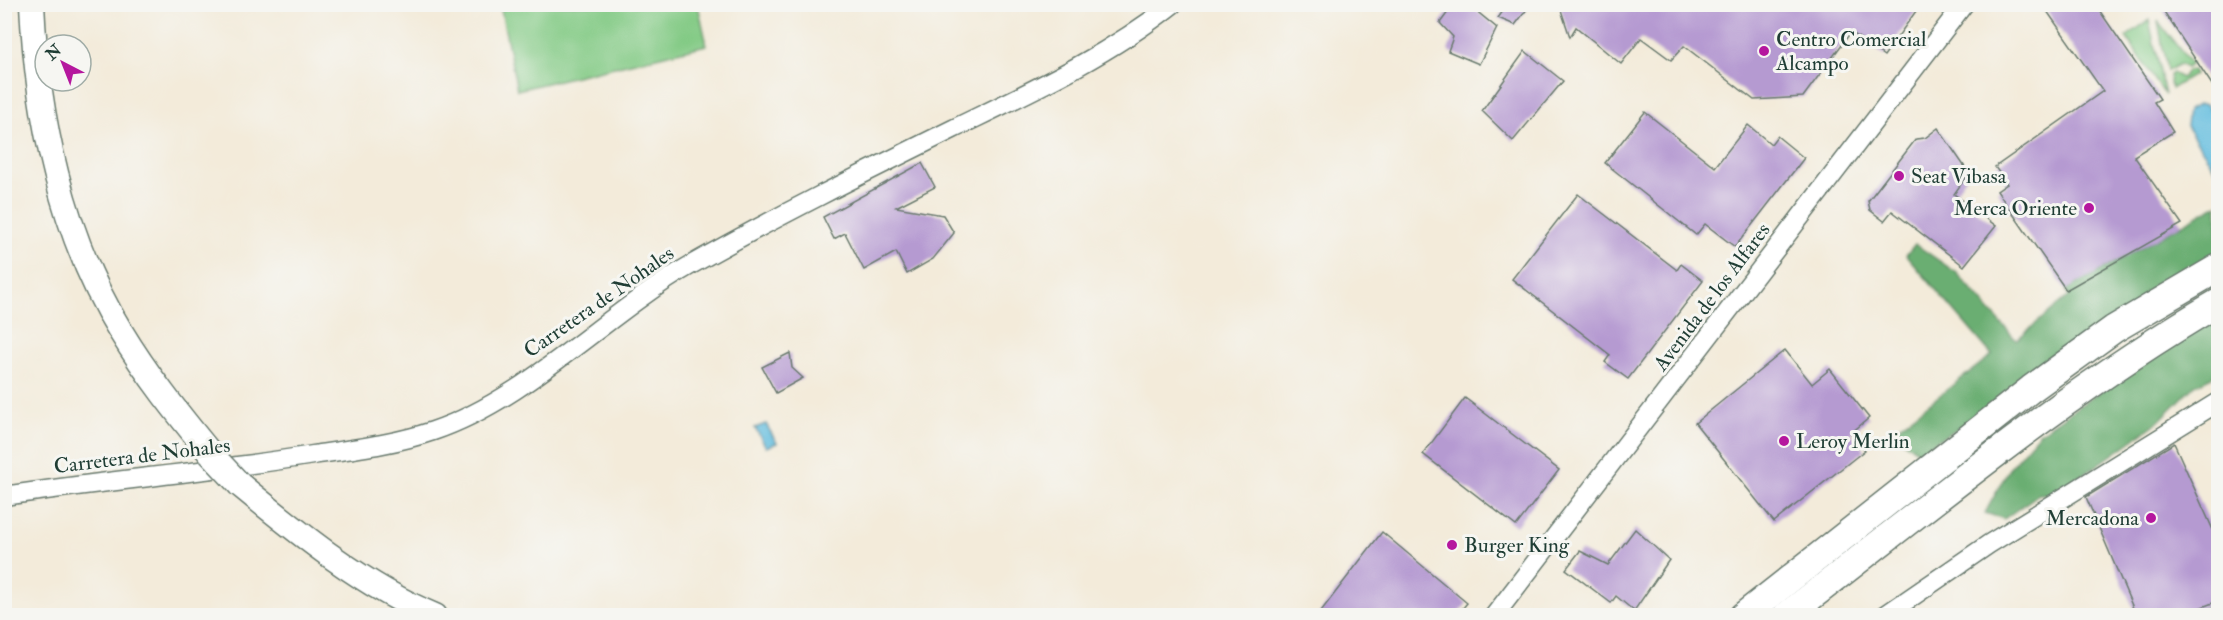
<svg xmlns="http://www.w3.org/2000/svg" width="2223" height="620" viewBox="0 0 2223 620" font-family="'IM FELL Double Pica',serif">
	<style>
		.green { fill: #83ca85; stroke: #51845c; stroke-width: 1.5 }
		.forest { fill: #6aae72; stroke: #447653; stroke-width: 1.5 }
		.water { fill: #60bcde; stroke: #407c89; stroke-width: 1.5 }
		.building { fill: #b59ad1 }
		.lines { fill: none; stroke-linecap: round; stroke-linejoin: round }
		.minor-casing { stroke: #697a6e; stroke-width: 21 }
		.major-casing { stroke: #697a6e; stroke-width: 27 }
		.highway-casing { stroke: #697a6e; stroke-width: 30 }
		.minor { stroke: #fff; stroke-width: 18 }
		.major { stroke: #fff; stroke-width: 24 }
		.highway { stroke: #fff; stroke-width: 27 }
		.major-bridge-casing { stroke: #697a6e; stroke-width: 27; stroke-linecap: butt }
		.major-bridge { stroke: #fff; stroke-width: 24 }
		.poi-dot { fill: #b5179e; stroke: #f6f6f2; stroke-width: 2 }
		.labels { text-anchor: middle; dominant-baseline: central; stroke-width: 6; stroke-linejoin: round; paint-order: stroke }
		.poi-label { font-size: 21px; fill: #1f3d34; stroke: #f6f6f2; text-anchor: start }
		.street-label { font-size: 21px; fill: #1f3d34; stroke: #f6f6f2 }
	</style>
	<rect width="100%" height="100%" fill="#f6f6f2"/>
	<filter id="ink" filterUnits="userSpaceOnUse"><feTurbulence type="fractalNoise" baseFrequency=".0167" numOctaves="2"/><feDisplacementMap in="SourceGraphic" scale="12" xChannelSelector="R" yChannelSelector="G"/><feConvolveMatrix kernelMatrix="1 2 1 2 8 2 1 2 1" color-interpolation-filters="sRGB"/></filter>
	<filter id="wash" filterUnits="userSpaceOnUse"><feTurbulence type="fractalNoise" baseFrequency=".008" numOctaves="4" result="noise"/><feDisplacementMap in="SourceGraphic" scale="24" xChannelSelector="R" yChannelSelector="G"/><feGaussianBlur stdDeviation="1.35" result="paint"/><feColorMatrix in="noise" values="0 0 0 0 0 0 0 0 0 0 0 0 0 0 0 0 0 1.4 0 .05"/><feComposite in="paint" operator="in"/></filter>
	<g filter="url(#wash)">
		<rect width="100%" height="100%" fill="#f3ebda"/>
		<g class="green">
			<path d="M500,5H698L707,45L517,90Z"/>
			<path d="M2149,20L2165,95L2126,37Z"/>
			<path d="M2158,21L2191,64L2186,68L2180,64L2167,71Z"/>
			<path d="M2193,70L2195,74L2171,89L2169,75L2173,73L2182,78L2187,71Z"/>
			<path d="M2218,603V615H2186Z"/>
		</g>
		<g class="forest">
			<path d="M2218,204V255L2073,345L1960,427L1918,452L1892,432L1992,355L1906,255L1915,244L1957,273L2016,340L2069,296L2066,290Z"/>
			<path d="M2218,312V374L2195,385L2158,422L2095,467L2050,494H2039L2004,519L1985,513L2010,467L2039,433Z"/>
		</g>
		<g class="water">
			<path d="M2198,105H2206L2218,120V173L2186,126L2188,110Z"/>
			<path d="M766,424L777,443L766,447L755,428Z"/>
		</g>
		<g id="blocks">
			<g class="building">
				<path d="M1454,4H1477L1474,9L1497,28L1479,64L1448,51L1453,37L1440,23Z"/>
				<path d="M1508,4H1531L1515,25L1498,18Z"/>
				<path d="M1559,4H1921L1884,56L1851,32L1803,97L1754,100L1684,46L1671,60L1641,38L1621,64L1576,27L1570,37Z"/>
				<path d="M2042,4H2095L2160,99L2154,102L2173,132L2134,156L2182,224L2066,290L1997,191L2007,184L1995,167L2103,91Z"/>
				<path d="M2159,4H2218V94Z"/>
				<path d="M1525,51L1563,81L1513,141L1482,111Z"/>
				<path d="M1645,112L1715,167L1748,125L1771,144L1777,136L1804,158L1735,247L1705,224L1696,235L1605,163Z"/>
				<path d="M1938,128L1969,173L1954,194L1996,226L1964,266L1892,211L1884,221L1870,210L1868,201L1916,139L1925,138Z"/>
				<path d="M922,163L935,187L896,207L943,215L954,233L933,259L907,274L896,252L864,270L845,233L834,239L823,217Z"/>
				<path d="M1578,194L1677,270L1681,264L1703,281L1628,379L1605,362L1610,355L1512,279Z"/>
				<path d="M1785,350L1812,384L1830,369L1869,418L1851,433L1865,450L1774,522L1695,423Z"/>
				<path d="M790,353L792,368L803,378L776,393L762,367Z"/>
				<path d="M1465,398L1559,470L1516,526L1423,454Z"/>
				<path d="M2174,443L2218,541V601L2181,615H2136L2086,497Z"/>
				<path d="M1635,529L1669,560L1634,611L1616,596L1611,603L1566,569L1580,551L1608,565Z"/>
				<path d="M1382,532L1467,603L1457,615H1318Z"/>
			</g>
		</g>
	</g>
	<g filter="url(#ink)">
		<use href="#blocks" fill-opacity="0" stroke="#697a6e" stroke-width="1.5"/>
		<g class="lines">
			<defs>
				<g id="minor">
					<path d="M4,496C107,480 210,472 313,455C353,449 395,444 433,431C526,400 604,315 689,266C775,217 864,173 953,129C1029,92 1106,57 1173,4"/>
					<path d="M1494,616L1964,4"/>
					<path d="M1884,616L1989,544L2218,402"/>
				</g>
				<g id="major">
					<path d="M32,4C37,116 62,236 121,332C147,375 178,414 210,453"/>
					<path d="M240,485C297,532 366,588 435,616"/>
				</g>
				<g id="highway">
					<path d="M1743,616L2031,389L2114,329L2218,268"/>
					<path d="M1786,616C1927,508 2065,392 2218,303"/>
				</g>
			</defs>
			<use href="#minor" class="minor-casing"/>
			<use href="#major" class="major-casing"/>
			<use href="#highway" class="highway-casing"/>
			<use href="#minor" class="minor"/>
			<use href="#major" class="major"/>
			<use href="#highway" class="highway"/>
			<defs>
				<path id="major-bridge" d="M210,453L240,485"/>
			</defs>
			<use href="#major-bridge" class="major-bridge-casing"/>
			<use href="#major-bridge" class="major-bridge"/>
		</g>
	</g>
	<g class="poi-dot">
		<circle cx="1764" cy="51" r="6"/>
		<circle cx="1899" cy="176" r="6"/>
		<circle cx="2089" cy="208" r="6"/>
		<circle cx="1784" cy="441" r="6"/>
		<circle cx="2151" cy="518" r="6"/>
		<circle cx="1452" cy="545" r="6"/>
	</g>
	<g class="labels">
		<g class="poi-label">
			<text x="1776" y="39">Centro Comercial<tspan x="1776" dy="24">Alcampo</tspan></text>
			<text x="1911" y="176">Seat Vibasa</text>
			<text x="2077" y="208" text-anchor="end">Merca Oriente</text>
			<text x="1796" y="441">Leroy Merlin</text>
			<text x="2139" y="518" text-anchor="end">Mercadona</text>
			<text x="1464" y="545">Burger King</text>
		</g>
		<g class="street-label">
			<text transform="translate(1712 297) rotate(-53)">Avenida de los Alfares</text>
			<text transform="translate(599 302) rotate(-35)">Carretera de Nohales</text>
			<text transform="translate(142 456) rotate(-7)">Carretera de Nohales</text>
		</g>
	</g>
	<rect width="2223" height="620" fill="none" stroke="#f6f6f2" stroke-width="24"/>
	<g transform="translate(63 63) rotate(318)"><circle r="28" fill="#f6f6f2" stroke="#a0aca6" stroke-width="1.5"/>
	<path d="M0-4.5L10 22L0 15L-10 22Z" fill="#b5179e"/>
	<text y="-9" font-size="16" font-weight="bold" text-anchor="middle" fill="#1f3d34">N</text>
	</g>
</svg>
